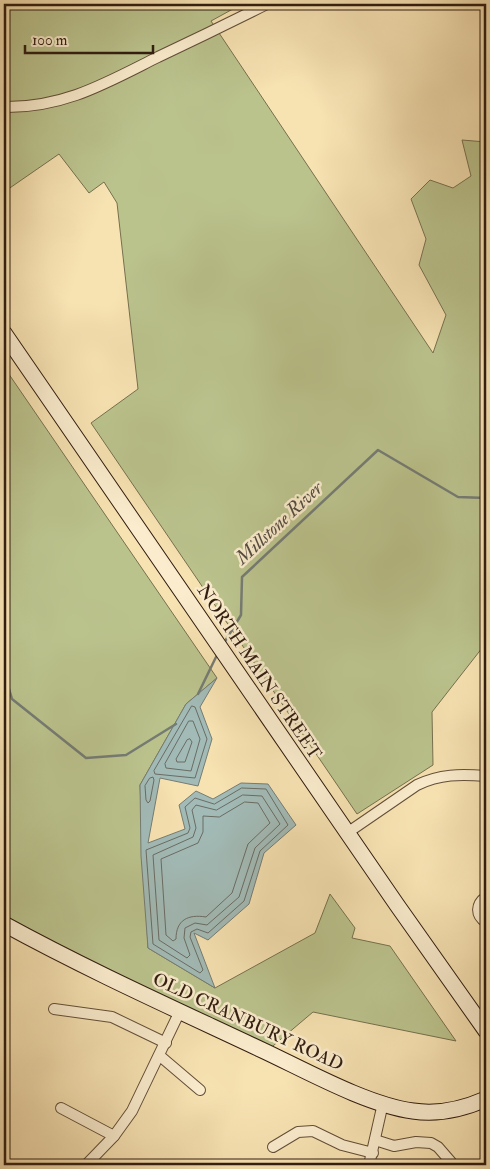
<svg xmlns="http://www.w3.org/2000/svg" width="490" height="1169" viewBox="0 0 490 1169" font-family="'IM FELL Double Pica',serif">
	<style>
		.green { fill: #bbc38d; stroke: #76704e }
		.water { fill: #a2bbb7; stroke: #757c74 }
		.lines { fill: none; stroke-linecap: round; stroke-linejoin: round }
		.shore { stroke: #6a6c64; stroke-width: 1 }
		.stream { stroke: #757c74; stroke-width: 2.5 }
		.street-casing { stroke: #624e38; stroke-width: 12 }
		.secondary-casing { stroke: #311d10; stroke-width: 17 }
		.street { stroke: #faeccd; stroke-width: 10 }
		.secondary { stroke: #faeccd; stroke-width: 15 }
		.labels { text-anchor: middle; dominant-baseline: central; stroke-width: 5; stroke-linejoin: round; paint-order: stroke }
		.street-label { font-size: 18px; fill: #311d10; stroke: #faeccd }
		.water-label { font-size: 19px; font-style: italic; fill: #534c42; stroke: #faeccd }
	</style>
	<rect width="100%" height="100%" fill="#f7e2b2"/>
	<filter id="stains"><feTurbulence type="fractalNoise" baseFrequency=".004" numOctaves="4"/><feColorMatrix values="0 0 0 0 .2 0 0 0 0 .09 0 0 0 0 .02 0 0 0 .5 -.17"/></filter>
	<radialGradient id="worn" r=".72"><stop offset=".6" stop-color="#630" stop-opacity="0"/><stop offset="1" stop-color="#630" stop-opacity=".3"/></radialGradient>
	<g class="green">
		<path d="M4,4H242L211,21L433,353L446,315L419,265L426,239L411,199L430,180L453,188L471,176L462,140L486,142V643L432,712L433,765L357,814L91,423L138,389L117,203L104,182L89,193L59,154L4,192Z"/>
		<path d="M4,367L217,678L186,704L140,785L148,948L215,988L315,933L330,894L355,928L352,938L390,946L456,1041L313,1012L267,1051L4,916Z"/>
	</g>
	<path class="water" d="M217,678L200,707L212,739L198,786L160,778L148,843L185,829L179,805L196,791L213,799L241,783L268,784L296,825L264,853L249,904L208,940L194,933L215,988L148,948L141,856L140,785L186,704Z"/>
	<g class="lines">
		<g class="shore">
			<path d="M192,706L195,707L207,739L195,778L155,774L154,771Z"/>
			<path d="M189,721H193L200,739L191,771L166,768L165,764Z"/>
			<path d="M190,739L192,742L185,762H177L176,759L187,740Z"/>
			<path d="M150,778L153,777L154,780L150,801L148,803L146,800L145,786Z"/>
			<path d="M242,788L266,789L288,825L260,851L244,901L208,933L197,929L191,932L190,937L203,970L200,973L153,944L146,850L188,833L190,828L185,807L195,798L214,804Z"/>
			<path d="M243,795L262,796L280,824L255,848L239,897L207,925L195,923L185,928L184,938L190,955L187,958L159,940L153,855L193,837L196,828L192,810L196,805L216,810Z"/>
			<path d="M245,802L258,803L270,823L248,844L232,893L206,917C188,914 176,920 176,939L173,941L166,935L161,859L198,843L203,832V816L219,817Z"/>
		</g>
		<g class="stream">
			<path d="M224,643L241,615L242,577L378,450L458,497L486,498"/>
			<path d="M4,672L12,699L86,758L126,755L176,724"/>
			<path d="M198,694L217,655"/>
		</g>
		<defs>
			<g id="street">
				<path d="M4,107C64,108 106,83 158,57C194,40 231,22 267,4"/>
				<path d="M347,833L417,785C440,774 460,774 486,776"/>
				<path d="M486,897C476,904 475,915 486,922"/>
				<path d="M54,1009L112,1017L166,1043"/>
				<path d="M160,1056L200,1090"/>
				<path d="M61,1108L114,1136"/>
				<path d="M375,1140L394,1146L416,1142L431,1143L438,1147L451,1162"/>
				<path d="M273,1147L298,1132L313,1131L342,1145L373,1153"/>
				<path d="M86,1165L114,1136L132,1111L180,1011"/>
				<path d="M369,1165L383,1103"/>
			</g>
			<g id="secondary">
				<path d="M4,333L397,905L486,1031"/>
				<path d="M4,924C88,970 175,1009 262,1050C305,1070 367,1105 413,1111C438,1115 463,1109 486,1099"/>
			</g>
		</defs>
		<use href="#street" class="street-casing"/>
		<use href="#secondary" class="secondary-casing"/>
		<use href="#street" class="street"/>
		<use href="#secondary" class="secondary"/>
	</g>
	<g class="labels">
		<g class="street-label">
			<text transform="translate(259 672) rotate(56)">NORTH MAIN STREET</text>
			<text transform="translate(248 1022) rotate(25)">OLD CRANBURY ROAD</text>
		</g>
		<g class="water-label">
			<text transform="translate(279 523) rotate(-43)">Millstone River</text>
		</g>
	</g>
	<rect width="490" height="1169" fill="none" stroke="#f7e2b2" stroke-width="20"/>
	<rect x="5" y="5" width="480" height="1159" fill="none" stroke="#311d10" stroke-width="2.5"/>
	<rect x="10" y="10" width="470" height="1149" fill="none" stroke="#311d10"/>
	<path d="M25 45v8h128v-8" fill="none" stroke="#311d10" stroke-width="2.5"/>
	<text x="32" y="45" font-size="15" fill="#311d10" stroke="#faeccd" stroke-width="4" paint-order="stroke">100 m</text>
	<rect width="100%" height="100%" filter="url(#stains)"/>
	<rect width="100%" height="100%" fill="url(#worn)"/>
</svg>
